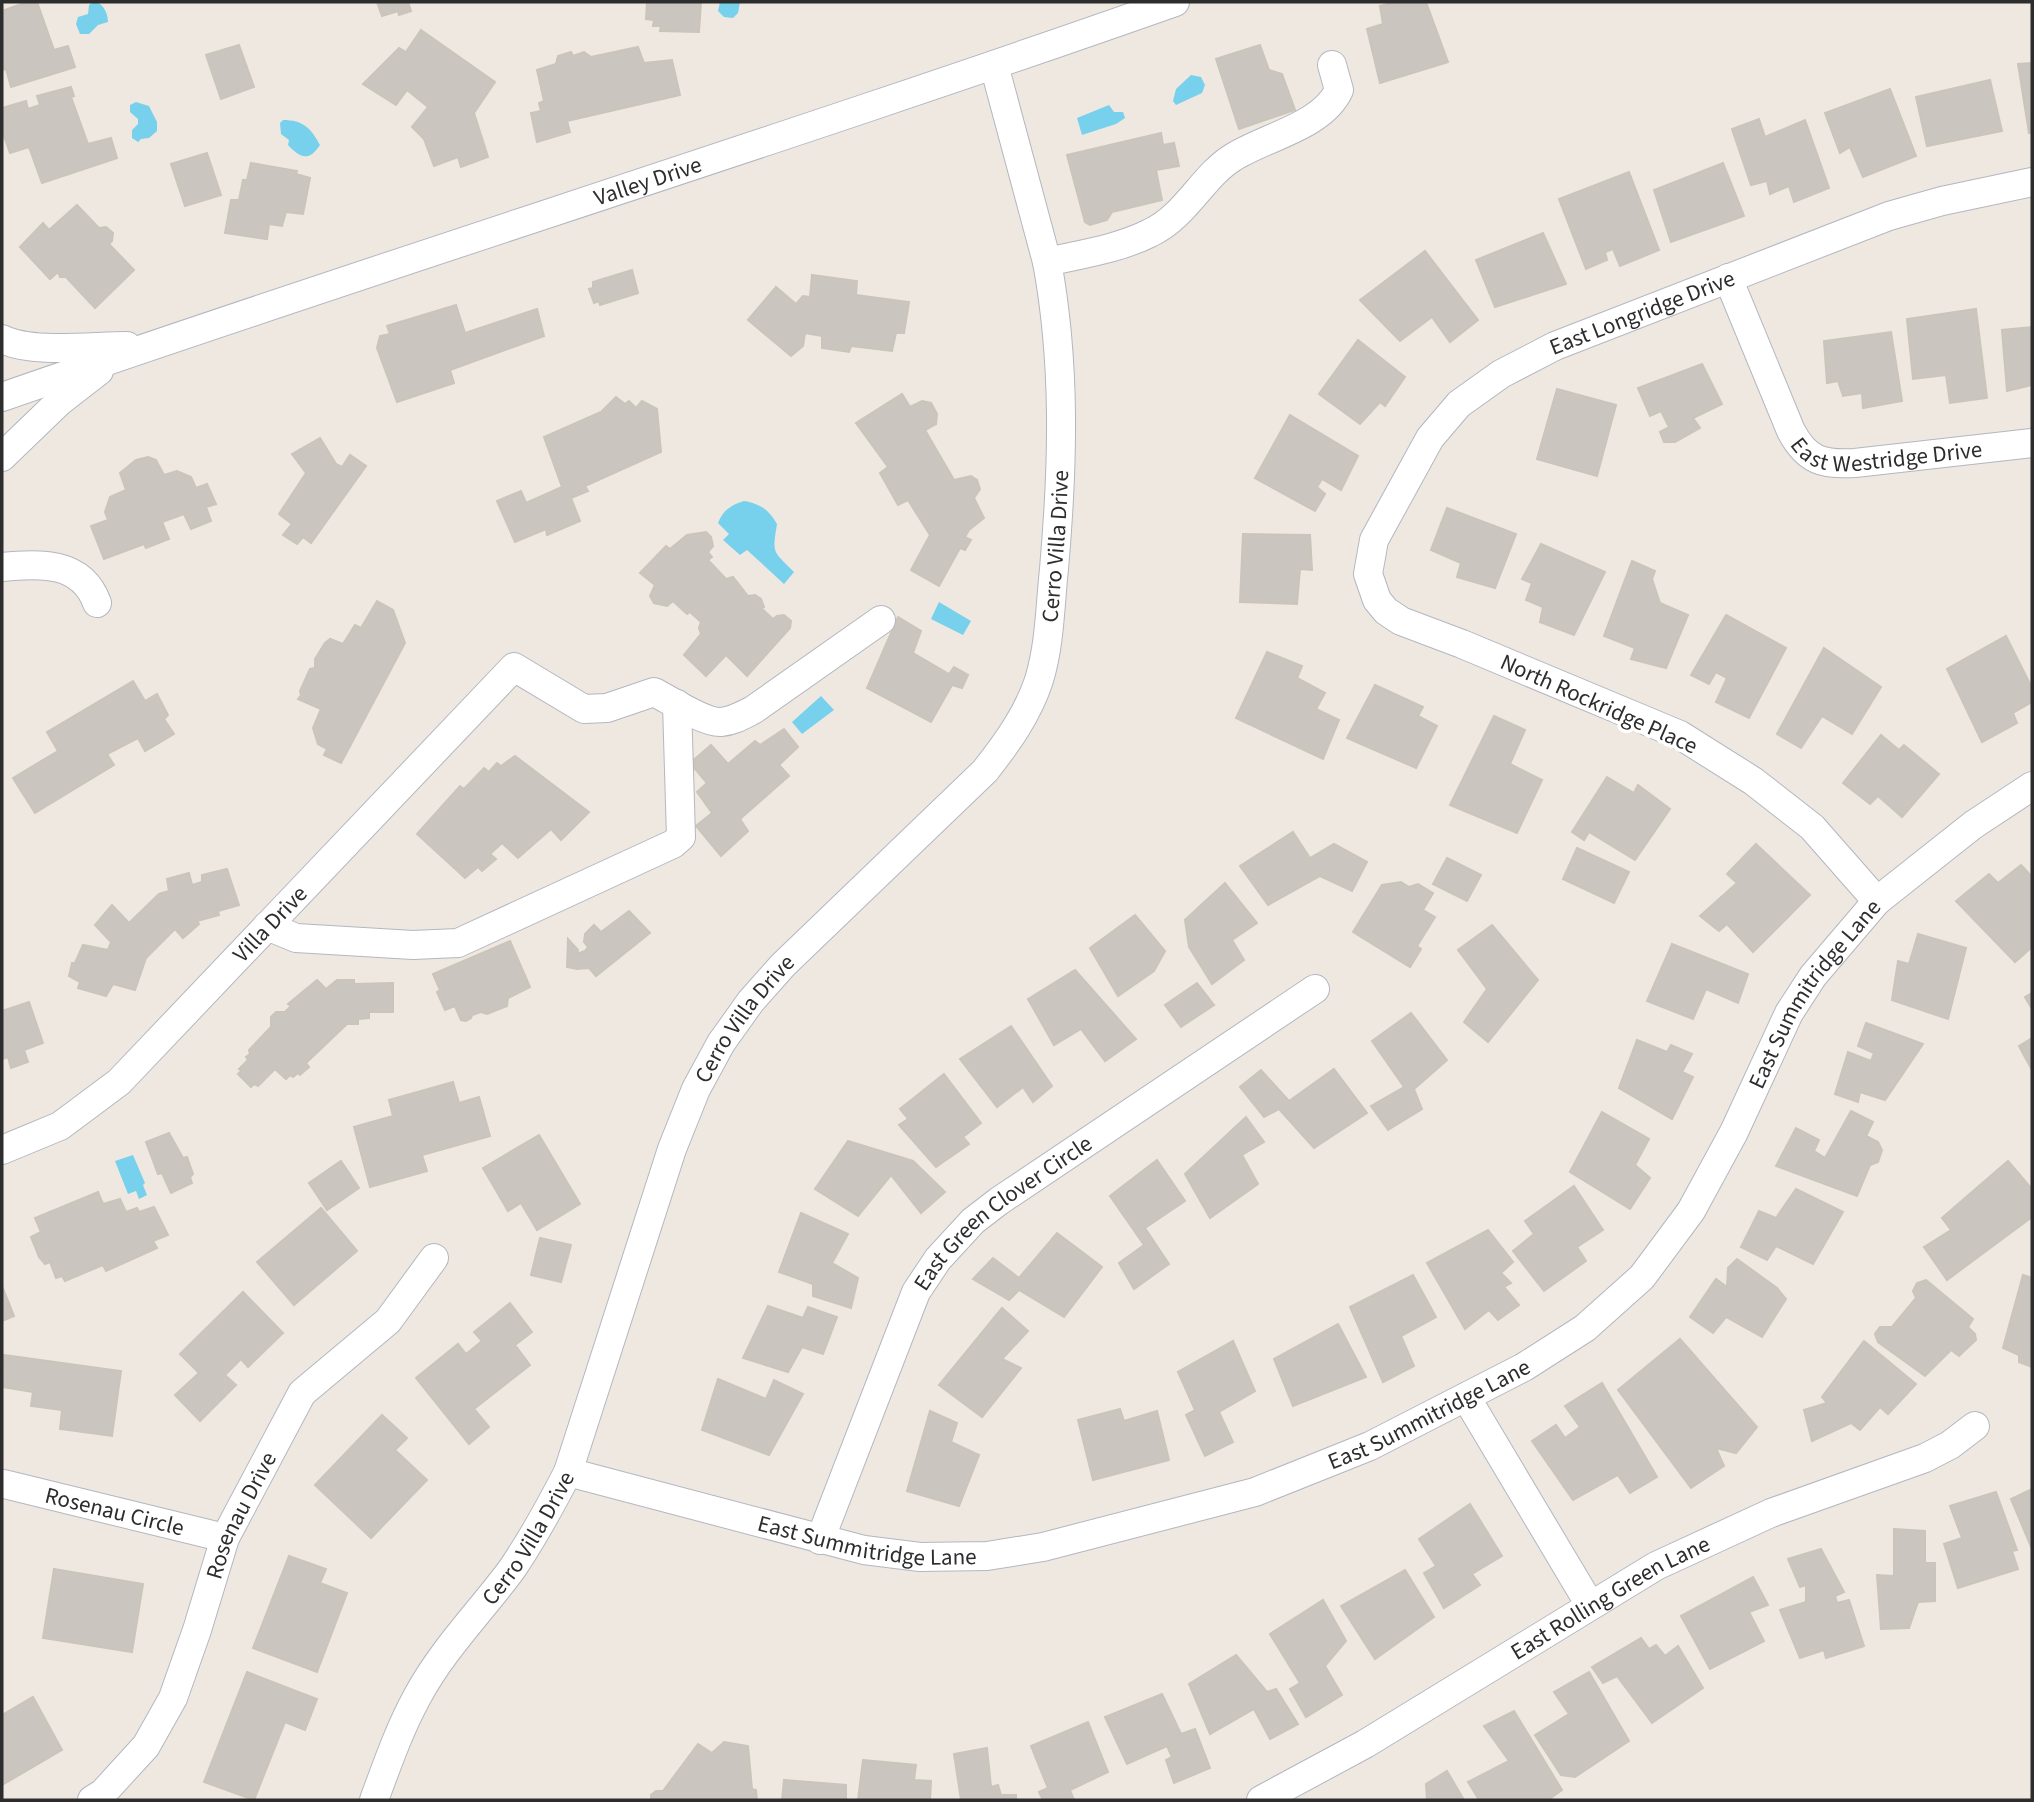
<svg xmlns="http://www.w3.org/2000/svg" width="2034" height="1802" viewBox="0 0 2034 1802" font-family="'Source Sans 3',sans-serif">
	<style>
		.water { fill: #77d1ed }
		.building { fill: #cac6bf; stroke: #cac4ba; stroke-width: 2 }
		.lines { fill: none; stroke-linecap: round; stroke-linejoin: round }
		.minor-casing { stroke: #b4b7c0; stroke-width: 30 }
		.minor { stroke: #fff; stroke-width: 28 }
		.labels { text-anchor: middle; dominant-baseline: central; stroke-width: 7; stroke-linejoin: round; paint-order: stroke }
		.street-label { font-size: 23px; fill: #2d2d2d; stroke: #fff }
	</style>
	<rect width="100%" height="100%" fill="#eee8e0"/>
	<g class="water">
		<path d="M93,2C103,2 108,13 108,22L98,25L89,34H80L76,24L78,17L88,14L89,5Z"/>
		<path d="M720,2H740L738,13L733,18L724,17L718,11Z"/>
		<path d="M1191,75L1201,77L1205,85L1202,93L1176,105L1173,101L1176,89Z"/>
		<path d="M136,102L149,106L157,122V131L149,138L141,139L138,142L132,138V130L138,124V119L130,112V105Z"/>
		<path d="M1109,105L1114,112H1123L1125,118L1116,124L1082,135L1077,118Z"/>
		<path d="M283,120C303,120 311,128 320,145C309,162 300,158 288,145L289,140L281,134L280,123Z"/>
		<path d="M744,501C761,504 769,510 777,524C772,555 773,550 794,572L784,584L747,550L740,555L723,540L729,534L718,523C723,510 731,505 744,501Z"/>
		<path d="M939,602L971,621L963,635L931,619Z"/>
		<path d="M821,696L834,710L802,734L792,722Z"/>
		<path d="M133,1155L145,1183L143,1185L147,1195L139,1199L136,1191L128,1194L115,1161Z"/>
	</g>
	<g class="building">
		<path d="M27,2H37L54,50L68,46L75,67L11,87L6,69L2,70V11Z"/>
		<path d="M377,2H408L411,11L399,15L398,11L382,16Z"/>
		<path d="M647,2H701L699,32L660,31L661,26H653L654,20L646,19Z"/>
		<path d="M1395,2H1426L1448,62L1380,83L1367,29L1383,24L1380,6Z"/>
		<path d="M421,30L495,82L474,113L488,157L461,167L458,157L434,166L424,139L412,127L428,107L407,90L396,105L363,84L399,48L406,52Z"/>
		<path d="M239,45L254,87L221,99L206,55Z"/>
		<path d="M1260,45L1269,70L1282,74L1295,110L1239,129L1216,59Z"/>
		<path d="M638,47L644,63L672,60L680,95L567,121L570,132L537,142L531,113L541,111L539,103L544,101L537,70L556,64L558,56L571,52L573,56L584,52L591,57Z"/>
		<path d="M2032,63V132L2029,133L2018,64Z"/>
		<path d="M1990,80L2002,131L1927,146L1916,97Z"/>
		<path d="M71,87L74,96L71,97L88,144L111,138L117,158L42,183L29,147L10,153L2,130V108L26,101L28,109L40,105L37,96Z"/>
		<path d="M1890,89L1916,156L1863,177L1850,147L1840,153L1825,113Z"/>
		<path d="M1759,119L1765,137L1805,120L1829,188L1794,202L1789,186L1770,194L1767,181L1751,185L1732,129Z"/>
		<path d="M1161,133L1163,145L1174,143L1179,166L1156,170L1162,200L1112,212L1107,220L1090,225L1085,222L1067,155Z"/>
		<path d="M207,153L221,195L185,206L171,164Z"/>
		<path d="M251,163L297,171L296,174L310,178L303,214L286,212L282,226L269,224L267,239L225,233L231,200H239L243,180H247Z"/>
		<path d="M1723,163L1744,216L1671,242L1654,190Z"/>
		<path d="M1629,172L1659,250L1620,266L1613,249L1605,252L1607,260L1586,269L1559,199Z"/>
		<path d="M77,205L99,228L106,227L113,233L112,241L109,244L134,270L95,308L66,277H60L58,272L50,279L20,247L43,223L49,230Z"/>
		<path d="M1543,233L1566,284L1495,307L1476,260Z"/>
		<path d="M1425,251L1478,320L1450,342L1432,317L1400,341L1360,300Z"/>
		<path d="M632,270L638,293L600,305L599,301L594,303L589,289L593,288V282Z"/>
		<path d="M812,275L857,281L856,295L909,302L904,333H896L892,351L851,346L849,352L822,348V336L805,333L803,346L791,356L748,320L776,287L796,304L803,296L810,297Z"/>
		<path d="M456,305L465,333L537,309L544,336L450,370L454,383L397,402L377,348L380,336L390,334L387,326Z"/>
		<path d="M1976,309L1987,398L1950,403L1946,375L1913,379L1907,319Z"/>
		<path d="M2032,327V385L2007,391L2002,330Z"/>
		<path d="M1891,332L1902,401L1863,408L1862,393L1843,396L1838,381L1827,383L1824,341Z"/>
		<path d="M1358,340L1405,377L1385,406L1380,402L1360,424L1319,394Z"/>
		<path d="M1702,364L1722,404L1693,418L1700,428L1675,442H1664L1660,432L1669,427L1661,411L1650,416L1638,388Z"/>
		<path d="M1557,389L1616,405L1597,476L1537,459Z"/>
		<path d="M902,394L910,407L922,401L931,403L937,414L936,424L925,430L954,480L971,476L977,480L980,489L974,498L984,518L969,530L965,537L971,540L965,550L960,548L939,586L911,570L930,535L908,500L898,505L880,473L888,467L856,423Z"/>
		<path d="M616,397L625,404L629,401L636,408L642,401L657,409L661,452L585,486L588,491L571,498L580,521L547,535L546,529L515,542L497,501L521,491L526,503L562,487L544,437L601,412Z"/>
		<path d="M1290,415L1358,456L1341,490L1322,479L1317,487L1325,494L1315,511L1255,478Z"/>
		<path d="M320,438L336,464L342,467L350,455L366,466L311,543L303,537L297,544L283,535L292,524L279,514L306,473L292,454Z"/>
		<path d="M148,457L156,460L164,475L177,471L191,477L196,488L207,484L216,504L206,507L211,521L191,529L184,514L162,522L169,539L146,548L144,544L104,559L91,526L108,520L105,512L110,497L126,490L120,473L136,460Z"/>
		<path d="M1447,508L1516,534L1495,588L1457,577L1461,563L1431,550Z"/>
		<path d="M706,532L711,537L713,546L708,552L712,557L708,560L726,579L733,577L748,596L755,595L761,599L764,607L761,608L773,619L777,616L784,615L791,621L790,628L747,676L726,655L706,676L684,655L701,634L699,628L701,622L690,612L687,614L673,601L667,606L654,603L650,596L655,585L640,573L666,546L670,549L687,535Z"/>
		<path d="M1243,534L1310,535L1312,570L1300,569L1297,604L1240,602Z"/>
		<path d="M1541,544L1605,572L1574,635L1540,622L1543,607L1526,600L1532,583L1522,579Z"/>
		<path d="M1632,561L1655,571L1652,579L1660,603L1688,615L1666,668L1631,659L1635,648L1604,636Z"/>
		<path d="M377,601L393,610L405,643L341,763L324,755L327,749L318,744L313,728L321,709L298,699L301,695L300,691L310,669L315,668V659L325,643L330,639L343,644L355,625L361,628Z"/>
		<path d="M1726,615L1786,648L1749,718L1716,702L1727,678L1716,672L1709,684L1691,675Z"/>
		<path d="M898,617L921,631L913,653L949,674L954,667L968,675L962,688L952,685L931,722L867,688Z"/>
		<path d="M2006,636L2032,688V702L2013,713L2017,723L1982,742L1947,669Z"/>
		<path d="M1824,648L1881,687L1852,734L1822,716L1801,748L1777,734Z"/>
		<path d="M1267,652L1302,666L1297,678L1325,693L1316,709L1339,720L1323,759L1236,718Z"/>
		<path d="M133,681L145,701L157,694L168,715L164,719L174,734L145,751L138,738L107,754L114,765L35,813L13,778L58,751L47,732Z"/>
		<path d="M1375,685L1423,707L1418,716L1437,726L1416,768L1347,738Z"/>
		<path d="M1494,716L1525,730L1510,764L1542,780L1517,833L1450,805Z"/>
		<path d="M784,729L798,747L779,765L789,776L740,819L748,831L721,856L696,826L712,813L697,792L707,783L690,763L711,745L728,764L755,741L760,745Z"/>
		<path d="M1881,735L1899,750L1904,745L1939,774L1902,817L1878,796L1870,804L1843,783Z"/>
		<path d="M515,756L589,812L561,840L551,829L518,858L502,843L490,854L496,859L482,871L478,867L465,878L417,834L460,786L464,789L484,768L489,772L497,763L501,766Z"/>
		<path d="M1607,777L1634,793L1638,785L1670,809L1635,860L1589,832L1584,840L1572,832Z"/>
		<path d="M1293,832L1310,858L1334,844L1367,862L1352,891L1320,876L1268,905L1240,866Z"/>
		<path d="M1756,844L1810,895L1753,952L1727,924L1719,931L1700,916L1737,883L1727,874Z"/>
		<path d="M1577,848L1629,872L1614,903L1563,879Z"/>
		<path d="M1447,858L1481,875L1467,901L1433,884Z"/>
		<path d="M2021,865L2032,877V947L2015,962L1956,901L1989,874L1998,883Z"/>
		<path d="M227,869L239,905L218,911L219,915L197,921L199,924L183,938L175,929L146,958L135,990L113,984L106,996L78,988L80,982L69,976L72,963H75L83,945L108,950L111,942L95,925L112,905L129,923L159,894L169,891L167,879L189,873L192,885L202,882V875Z"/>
		<path d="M1401,882L1409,887L1418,884L1433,893L1423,910L1435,917L1417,946L1421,949L1410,967L1353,932L1382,885Z"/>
		<path d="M1225,883L1257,923L1232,940L1244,960L1212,984L1189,947L1185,920Z"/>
		<path d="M629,911L650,933L596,976L589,968L577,969L567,967L568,939L578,950L577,954L585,951L588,947L584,942L585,934L594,925L601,932Z"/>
		<path d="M1135,915L1165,951L1154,971L1118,996L1090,948Z"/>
		<path d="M1492,925L1538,980L1488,1042L1464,1022L1487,989L1458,950Z"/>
		<path d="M1918,934L1966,948L1948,1019L1892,1000L1898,961L1909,964Z"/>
		<path d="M510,941L530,987L508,998L507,1006L487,1014L481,1012L472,1015L471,1018L466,1021L461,1020L455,1006L445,1010L437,992L440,990L433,974Z"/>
		<path d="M1672,944L1748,974L1738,1003L1706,989L1693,1019L1647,1001Z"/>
		<path d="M1075,970L1136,1039L1105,1061L1081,1029L1054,1045L1028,999Z"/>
		<path d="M317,980L326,989L337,980H354V984L393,983V1012H369V1018L358,1019V1024H347L306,1063L309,1067L300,1075L298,1073L293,1077L290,1075L286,1079L275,1069L258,1086L254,1084L251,1087L238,1074L242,1070L239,1069L248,1060L246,1057L250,1054L249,1050L271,1027V1017L276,1012H285L291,1006L288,1004Z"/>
		<path d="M1197,983L1214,1005L1181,1027L1165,1005Z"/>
		<path d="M2032,993V1009L2025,997Z"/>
		<path d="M29,1002L43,1043L24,1050L28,1062L11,1068L8,1057L2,1059V1011Z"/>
		<path d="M1411,1013L1447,1060L1414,1089L1422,1109L1388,1130L1371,1106L1404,1087L1372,1041Z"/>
		<path d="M1866,1023L1923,1044L1885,1100L1860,1092L1858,1102L1835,1094L1848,1052L1871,1061L1874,1053L1858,1046Z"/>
		<path d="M1011,1026L1052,1086L1033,1102L1023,1087L997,1107L960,1059Z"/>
		<path d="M2032,1038V1070L2019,1046Z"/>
		<path d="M1637,1040L1667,1052L1671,1045L1692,1054L1682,1072L1693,1077L1672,1119L1619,1088Z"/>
		<path d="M1334,1069L1367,1113L1314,1148L1279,1109L1264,1117L1240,1087L1261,1070L1289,1101Z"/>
		<path d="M944,1074L981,1123L963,1137L969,1144L936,1167L899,1125L908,1119L900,1109Z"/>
		<path d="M453,1082L459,1103L479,1097L490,1136L422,1155L427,1171L370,1187L354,1127L393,1116L389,1100Z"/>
		<path d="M1851,1111L1873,1122L1866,1136L1878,1142L1882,1150L1878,1162L1870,1165L1857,1196L1776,1166L1796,1128L1819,1140L1814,1151L1825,1158Z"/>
		<path d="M1602,1112L1649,1139L1635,1165L1650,1178L1630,1209L1570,1172Z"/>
		<path d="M1246,1117L1264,1142L1242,1155L1258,1184L1210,1218L1185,1174Z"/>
		<path d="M169,1133L183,1158L187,1157L193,1174L190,1177L192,1183L171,1193L162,1173L158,1174L146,1142Z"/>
		<path d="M539,1135L580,1204L537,1230L521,1203L508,1211L483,1168Z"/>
		<path d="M848,1141L913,1161L945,1192L921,1213L891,1175L858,1216L815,1189Z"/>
		<path d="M1157,1160L1185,1201L1145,1228L1169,1264L1134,1289L1119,1263L1144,1245L1110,1196Z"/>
		<path d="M341,1161L359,1188L327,1210L309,1183Z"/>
		<path d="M2008,1161L2032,1189V1217L1947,1280L1924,1247L1951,1230L1942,1218Z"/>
		<path d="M1574,1186L1603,1230L1577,1247L1586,1261L1544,1291L1513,1251L1534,1234L1525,1221Z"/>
		<path d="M1796,1189L1843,1212L1813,1264L1776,1246L1767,1260L1741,1247L1759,1211L1776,1218Z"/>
		<path d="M98,1192L103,1204L120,1199L126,1212L137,1208L139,1212L154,1207L168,1235L153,1241L157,1248L106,1271L103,1265L65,1281L62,1276L56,1278L50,1262L45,1264L39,1257L31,1237L41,1232L35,1218Z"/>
		<path d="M321,1208L357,1251L294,1305L257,1262Z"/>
		<path d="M801,1213L848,1234L832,1263L858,1278L851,1308L813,1296V1284L779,1272Z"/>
		<path d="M1488,1230L1513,1262L1501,1273L1511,1283L1504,1287L1519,1305L1498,1320L1489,1310L1465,1329L1427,1263Z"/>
		<path d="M1057,1233L1102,1267L1064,1317L1019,1290L1009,1300L973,1279L993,1258L1019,1278Z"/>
		<path d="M540,1238L571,1245L561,1282L531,1275Z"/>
		<path d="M1737,1259L1777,1288L1786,1299L1762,1337L1726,1317L1713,1333L1690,1317L1716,1279L1727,1287L1728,1268Z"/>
		<path d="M1413,1275L1436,1317L1401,1336L1414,1366L1383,1382L1350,1307Z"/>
		<path d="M2023,1275L2032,1278V1367L2019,1362V1355L2003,1348Z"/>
		<path d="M1926,1280L1973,1319L1968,1327L1975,1334L1976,1340L1959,1356L1951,1350L1925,1376L1878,1342L1875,1334L1880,1327H1892L1916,1298L1913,1291L1917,1283Z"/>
		<path d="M2,1286L14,1316L2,1321Z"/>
		<path d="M243,1292L283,1333L248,1367L241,1359L225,1375L236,1385L200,1421L175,1395L199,1373L180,1354Z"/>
		<path d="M510,1303L532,1332L515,1345L530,1365L474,1409L489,1427L469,1444L416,1378L458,1344L466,1354L482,1341L474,1332Z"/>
		<path d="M768,1306L803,1318L808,1307L837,1317L823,1354L802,1347L788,1372L743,1358Z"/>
		<path d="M1002,1308L1028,1331L1002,1359L1021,1368L982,1417L939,1385Z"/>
		<path d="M1338,1324L1366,1377L1293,1406L1274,1359Z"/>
		<path d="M1680,1339L1757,1427L1736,1453L1716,1448L1724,1466L1691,1488L1618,1390Z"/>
		<path d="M1233,1341L1255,1391L1219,1412L1233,1442L1205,1456L1186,1415L1195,1410L1178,1372Z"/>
		<path d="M1864,1341L1916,1384L1888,1414L1880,1407L1860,1430L1851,1423L1812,1441L1804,1410L1827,1403L1822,1397Z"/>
		<path d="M4,1355L121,1371L112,1436L60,1429L62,1410L31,1406L33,1392L2,1387Z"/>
		<path d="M718,1379L766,1399L774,1380L803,1394L769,1455L702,1430Z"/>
		<path d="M1602,1383L1657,1477L1630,1493L1618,1475L1573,1500L1532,1441L1556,1425L1565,1438L1580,1427L1565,1406Z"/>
		<path d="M1120,1409L1124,1421L1157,1411L1169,1460L1093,1480L1078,1420Z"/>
		<path d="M930,1411L957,1423L951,1442L979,1455L959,1506L907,1491Z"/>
		<path d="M382,1415L407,1438L395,1450L427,1480L371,1538L315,1485Z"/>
		<path d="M2032,1489V1549L2011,1499Z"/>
		<path d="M1996,1492L2017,1550L2012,1551L2018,1569L1958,1588L1944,1544L1962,1538L1950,1506Z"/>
		<path d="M1470,1504L1502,1556L1472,1574L1480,1585L1444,1608L1424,1573L1436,1566L1419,1539Z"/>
		<path d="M1894,1529L1925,1531V1563H1935V1601L1918,1602L1909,1628L1881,1629L1877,1575L1894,1576Z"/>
		<path d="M1821,1549L1844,1592L1835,1596L1837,1603L1849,1600L1864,1646L1826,1658L1824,1650L1800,1658L1780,1610L1806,1602V1585L1800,1587L1788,1559Z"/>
		<path d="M289,1556L326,1569L320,1583L347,1593L317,1672L253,1648Z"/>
		<path d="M54,1569L143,1584L132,1652L43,1638Z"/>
		<path d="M1405,1570L1434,1617L1375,1659L1341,1606Z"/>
		<path d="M1753,1577L1768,1605L1749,1612L1764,1641L1710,1669L1681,1616Z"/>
		<path d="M1323,1600L1346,1641L1325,1666L1342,1695L1306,1717L1290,1689L1300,1683L1270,1634Z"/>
		<path d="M1641,1638L1649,1649L1656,1645L1665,1656L1678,1646L1703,1688L1652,1723L1617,1676L1603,1683L1592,1667Z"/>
		<path d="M1236,1655L1267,1692L1276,1689L1298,1724L1270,1739L1254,1709L1210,1734L1189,1684Z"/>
		<path d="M247,1672L317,1699L305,1730L285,1722L254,1800L204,1782Z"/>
		<path d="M1589,1672L1629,1741L1575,1777L1561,1775L1535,1735L1569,1714L1554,1692Z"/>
		<path d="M1162,1694L1181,1734L1195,1729L1210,1768L1174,1783L1166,1760L1172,1757L1167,1746L1127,1764L1105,1717Z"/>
		<path d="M33,1697L62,1750L2,1785V1715Z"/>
		<path d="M1514,1711L1562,1790L1548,1800H1479L1468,1782L1509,1761L1484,1726Z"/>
		<path d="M1088,1722L1108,1772L1070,1790L1074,1800H1043L1039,1792L1048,1788L1031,1746Z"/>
		<path d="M724,1742L748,1746L752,1789L756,1790L757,1800H651V1795L656,1791H663L698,1744L712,1753Z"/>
		<path d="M987,1748L991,1787L998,1785L1001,1795H1016V1800H961L954,1754Z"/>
		<path d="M863,1760L916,1765L914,1780L931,1781L930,1800H858Z"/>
		<path d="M1447,1771L1464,1800H1427L1426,1784Z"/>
		<path d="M784,1780L846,1785V1800H782Z"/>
	</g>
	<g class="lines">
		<defs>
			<g id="minor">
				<path d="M1047,262C1082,254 1118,249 1150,233C1186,216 1202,177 1232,158C1264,137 1322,127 1339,90L1332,65"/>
				<path id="s1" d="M1728,278L1791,431C1807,461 1823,465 1855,463L2032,443"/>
				<path d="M2,339C32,354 91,346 127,346"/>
				<path id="s2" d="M2,397C391,262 786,139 1175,2"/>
				<path d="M2,457L59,402L99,371"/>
				<path d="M2,567C39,563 82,561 97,603"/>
				<path id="s3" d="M1877,901L1812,827L1753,781L1680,735L1462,644L1401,621L1386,611L1377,600L1368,574L1374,540L1430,438L1459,404L1501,374L1555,346L1889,216L1942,201L2032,182"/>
				<path d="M267,926L296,938L413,945L458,943L673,844L681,837L677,704"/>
				<path id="s4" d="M2,1150L60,1126L119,1082L514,667L584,709L607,708L654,692C670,700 704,723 721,722C733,721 743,715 753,710L881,620"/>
				<path d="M1466,1397L1590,1605"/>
				<path id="s5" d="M568,1472L864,1550L920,1557L987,1556L1043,1547L1255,1492L1370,1446L1524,1367L1585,1328L1642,1277L1691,1211L1734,1132L1789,1013L1813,976L1877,901L1973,825L2032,786"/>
				<path id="s6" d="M4,1484L225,1538"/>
				<path id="s7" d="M820,1540L916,1292L938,1259L973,1221L999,1201L1315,989"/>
				<path id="s8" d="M92,1800L103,1793L146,1746L173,1698L197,1630L225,1538L302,1393L388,1321L434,1258"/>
				<path id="s9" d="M374,1800C387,1765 399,1730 417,1697C442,1650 481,1611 512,1569C533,1538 551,1505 568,1472L672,1149L696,1089L721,1043L751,1001L783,965L985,771C1007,743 1028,714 1039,680C1050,644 1050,606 1054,569C1063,466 1066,364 1047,262L994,65"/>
				<path id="s10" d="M1261,1800L1365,1744L1656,1566L1771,1513L1925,1458L1950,1445L1975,1426"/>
			</g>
		</defs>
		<use href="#minor" class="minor-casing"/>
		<use href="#minor" class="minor"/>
	</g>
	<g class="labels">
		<g class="street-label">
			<text stroke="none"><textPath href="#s2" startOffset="681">Valley Drive</textPath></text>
			<text stroke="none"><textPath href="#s3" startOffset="1022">East Longridge Drive</textPath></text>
			<text stroke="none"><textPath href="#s1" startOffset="273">East Westridge Drive</textPath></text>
			<text stroke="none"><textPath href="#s9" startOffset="1461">Cerro Villa Drive</textPath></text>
			<text transform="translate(1599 704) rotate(24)">North Rockridge Place</text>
			<text stroke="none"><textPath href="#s4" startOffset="355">Villa Drive</textPath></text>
			<text stroke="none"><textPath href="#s5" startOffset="1484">East Summitridge Lane</textPath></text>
			<text stroke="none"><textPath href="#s9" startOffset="873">Cerro Villa Drive</textPath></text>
			<text stroke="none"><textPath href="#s7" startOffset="385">East Green Clover Circle</textPath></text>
			<text stroke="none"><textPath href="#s5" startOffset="896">East Summitridge Lane</textPath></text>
			<text stroke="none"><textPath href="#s6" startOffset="114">Rosenau Circle</textPath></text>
			<text stroke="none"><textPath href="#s8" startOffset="327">Rosenau Drive</textPath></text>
			<text stroke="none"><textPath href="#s9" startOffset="306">Cerro Villa Drive</textPath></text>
			<text stroke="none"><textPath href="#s5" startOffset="308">East Summitridge Lane</textPath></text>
			<text stroke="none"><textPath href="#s10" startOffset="404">East Rolling Green Lane</textPath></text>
		</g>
	</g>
	<rect width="2034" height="1802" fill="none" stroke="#2d2d2d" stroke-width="7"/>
</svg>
